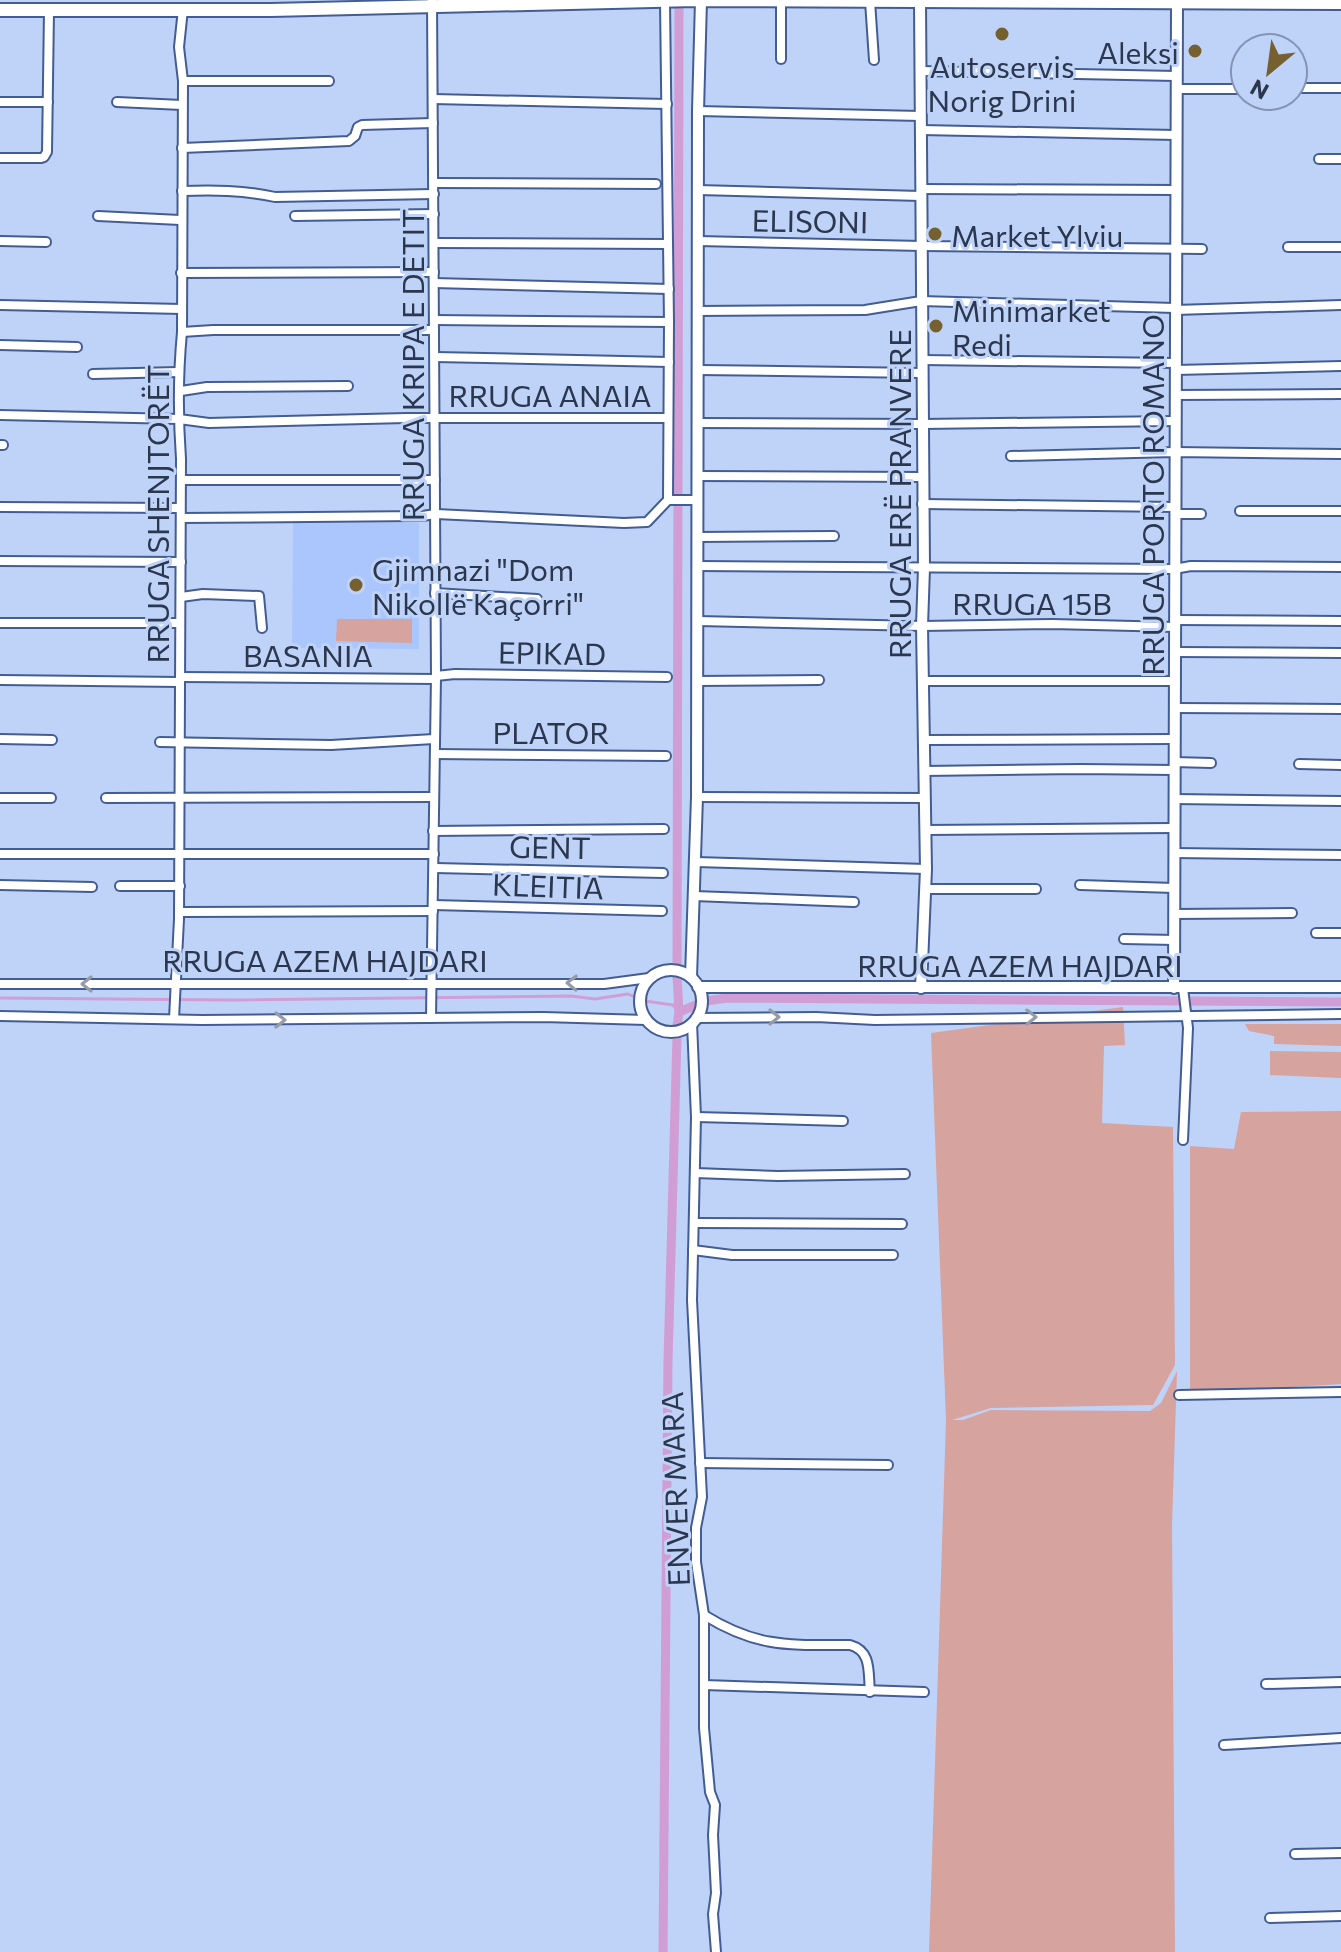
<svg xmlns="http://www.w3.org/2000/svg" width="1341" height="1952" viewBox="0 0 1341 1952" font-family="Commissioner,sans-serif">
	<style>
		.built { fill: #abc6fc }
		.green { fill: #d7a39f }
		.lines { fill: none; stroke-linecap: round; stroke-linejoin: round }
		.stream { stroke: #d19dd5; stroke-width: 3 }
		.canal { stroke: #d19dd5; stroke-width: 9 }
		.minor-casing { stroke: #435d93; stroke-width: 12 }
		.tertiary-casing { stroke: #435d93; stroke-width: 14 }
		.secondary-casing { stroke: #435d93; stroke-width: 16 }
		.minor { stroke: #fff; stroke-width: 8 }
		.tertiary { stroke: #fff; stroke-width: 10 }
		.secondary { stroke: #fff; stroke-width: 12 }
		.oneway { stroke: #959ba7 }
		.poi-dot { fill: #776030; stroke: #bfd2f8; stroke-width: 3 }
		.labels { text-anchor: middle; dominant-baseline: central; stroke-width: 6; stroke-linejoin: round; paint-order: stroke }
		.poi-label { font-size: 30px; fill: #2b374f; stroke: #bfd2f8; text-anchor: start }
		.street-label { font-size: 30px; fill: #2b374f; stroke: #bfd2f8 }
	</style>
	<rect width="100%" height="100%" fill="#bfd2f8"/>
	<path class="built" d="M293,523H419V649L292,648Z"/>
	<g class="green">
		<path d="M337,619H412V643L336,641Z"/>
		<path d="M1123,1007L1125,1045L1104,1046L1102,1123L1173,1127L1175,1365L1153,1405L991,1408L952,1420H963L991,1410L1150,1411L1161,1403L1177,1371L1172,1524L1175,1952H929L946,1420L931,1033Z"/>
		<path d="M1245,1024H1341V1046L1274,1044V1036L1249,1031Z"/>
		<path d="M1270,1051L1341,1052V1078L1270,1075Z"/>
		<path d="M1341,1111V1384L1190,1393V1146L1234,1149L1241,1112Z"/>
	</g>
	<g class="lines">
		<g class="stream">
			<path d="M0,998L230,1000L571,996L595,999L628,994L637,998"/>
			<path d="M645,1001L673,1005L679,1012"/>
		</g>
		<g class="canal">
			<path d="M677,966L679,0"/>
			<path d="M677,976L679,1012L677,1026"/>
			<path d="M706,1001L727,998L1341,1002"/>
			<path d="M679,1012L696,1005"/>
			<path d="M663,1952L668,1361L677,1036"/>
		</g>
		<defs>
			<g id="minor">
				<path d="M781,0V59"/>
				<path d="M665,1L669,322L668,500"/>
				<path d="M870,1L874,60"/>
				<path d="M921,71L1176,76"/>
				<path d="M183,81H329"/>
				<path d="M1293,88H1341"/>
				<path d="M1176,89H1245"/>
				<path d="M433,99L667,104"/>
				<path d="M0,102H48"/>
				<path d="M117,102L182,105"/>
				<path d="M698,111L921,116"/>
				<path d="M921,130L1176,135"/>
				<path d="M182,148L349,141L355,136L358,127L362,125L433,123"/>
				<path d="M0,158H41L44,157L47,152L49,11"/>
				<path d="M1319,159H1341"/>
				<path d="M434,183L656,184"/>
				<path d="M921,189L1176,190"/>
				<path d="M698,190L921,196"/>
				<path d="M182,191C214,190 242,190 275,197L434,194"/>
				<path d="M98,216L180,220L182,222"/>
				<path d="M295,216L434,214"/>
				<path d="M0,241L46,242"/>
				<path d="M698,241L922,246L1202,249"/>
				<path d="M434,243L668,244"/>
				<path d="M1288,247H1341"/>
				<path d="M181,273L434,272"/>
				<path d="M434,283L669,289"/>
				<path d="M0,305L182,309"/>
				<path d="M1175,310L1341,305"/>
				<path d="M697,311L865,310L921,301L1175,308"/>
				<path d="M434,320L669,322"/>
				<path d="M182,332L213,330H434"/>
				<path d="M0,345L77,347"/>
				<path d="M435,357L669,362"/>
				<path d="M922,360L1175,363"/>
				<path d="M699,370L922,373"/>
				<path d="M1175,370L1341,366"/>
				<path d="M93,374L179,372"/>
				<path d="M181,391L207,387L348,386"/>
				<path d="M1175,395L1341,394"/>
				<path d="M0,415L179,419L209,423L406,418H668"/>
				<path d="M697,423L922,424L1175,421"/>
				<path d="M0,445H3"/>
				<path d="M1011,456L1175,452L1341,454"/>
				<path d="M697,476L922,477"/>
				<path d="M181,480H435"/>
				<path d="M922,504L1175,507"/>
				<path d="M0,507L180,508"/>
				<path d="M1240,511H1341"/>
				<path d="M1175,514H1201"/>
				<path d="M181,518L422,516L436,514L624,523L647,522L668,500H697"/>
				<path d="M698,537L834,536"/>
				<path d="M0,561L181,562"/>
				<path d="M698,566L1174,569L1191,566L1341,567"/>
				<path d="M435,593L537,599"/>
				<path d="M181,597L203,594L259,596L262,628"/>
				<path d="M1175,620L1341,621"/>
				<path d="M698,621L922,626L1052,624L1175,627"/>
				<path d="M0,623H180"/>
				<path d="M1175,652L1341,653"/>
				<path d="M436,676L455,674L667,677"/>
				<path d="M180,677L436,679"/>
				<path d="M0,680L180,682"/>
				<path d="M697,681L819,680"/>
				<path d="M922,681H1174"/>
				<path d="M1174,708L1341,709"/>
				<path d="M0,739L52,740"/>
				<path d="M925,740L1174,739"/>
				<path d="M160,742L331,745L434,739"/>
				<path d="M435,754L666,756"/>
				<path d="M1174,762L1211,763"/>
				<path d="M1299,764L1341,765"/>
				<path d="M924,771L1081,769L1174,770"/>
				<path d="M697,797L925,798"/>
				<path d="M0,798H51"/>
				<path d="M106,798L433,797"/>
				<path d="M1174,799L1341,801"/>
				<path d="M926,830L1173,828"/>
				<path d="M433,831L664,829"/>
				<path d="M1174,853L1341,855"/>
				<path d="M0,854H434"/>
				<path d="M696,862L926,869"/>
				<path d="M435,868L663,873"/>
				<path d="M0,885L92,887"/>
				<path d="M1080,885L1174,888"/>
				<path d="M120,886H180"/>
				<path d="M925,889H1036"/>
				<path d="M694,896L854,902"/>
				<path d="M433,905L662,911"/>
				<path d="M180,912L433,911"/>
				<path d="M1174,914L1292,913"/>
				<path d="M1316,933H1341"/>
				<path d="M1124,939L1175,940"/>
				<path d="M0,984H604L649,978"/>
				<path d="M1183,988L1188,1028L1183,1140"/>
				<path d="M0,1016L202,1020L543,1017L646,1020"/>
				<path d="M431,1018L436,676L432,0"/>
				<path d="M696,1018L816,1017L875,1020L1341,1014"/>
				<path d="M174,1019L179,919L181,459C178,417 178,375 182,332L183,81L179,47L183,9"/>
				<path d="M692,1023L696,1117L692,1300L702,1497L696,1528V1562L704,1615V1728L710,1792L715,1805L713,1835L716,1893L713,1914L716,1952"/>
				<path d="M696,1117L843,1121"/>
				<path d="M695,1173L778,1176L905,1174"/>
				<path d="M694,1223L902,1224"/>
				<path d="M693,1250L732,1255H893"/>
				<path d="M1179,1395L1341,1392"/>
				<path d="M700,1463L888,1465"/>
				<path d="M704,1615C757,1648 789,1645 850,1645C872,1651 868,1672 870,1692"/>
				<path d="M1266,1684L1341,1682"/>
				<path d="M704,1685L924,1692"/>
				<path d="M1224,1745L1341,1738"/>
				<path d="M1295,1854L1341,1853"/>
				<path d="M1270,1918L1341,1916"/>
			</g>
			<g id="tertiary">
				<path d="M920,1L924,568L922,626L926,869L921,988"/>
				<circle cx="671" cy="1001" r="31"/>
				<path d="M691,977L697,797L698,111L701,0"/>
				<path d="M698,987H1341"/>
				<path d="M1174,988L1177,3"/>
			</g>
			<path id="secondary" d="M0,10H271L695,0L1341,3"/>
		</defs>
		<use href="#minor" class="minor-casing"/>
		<use href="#tertiary" class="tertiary-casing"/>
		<use href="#secondary" class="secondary-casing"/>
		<use href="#minor" class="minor"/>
		<use href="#tertiary" class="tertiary"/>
		<use href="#secondary" class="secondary"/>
	</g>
	<defs><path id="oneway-chevron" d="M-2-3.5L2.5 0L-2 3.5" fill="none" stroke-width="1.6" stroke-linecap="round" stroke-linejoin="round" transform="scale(2)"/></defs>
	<g class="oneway">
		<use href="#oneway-chevron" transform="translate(572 983) rotate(-178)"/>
		<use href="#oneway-chevron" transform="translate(87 984) rotate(-180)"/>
		<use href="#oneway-chevron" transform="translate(774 1017)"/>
		<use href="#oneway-chevron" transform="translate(1031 1017) rotate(-1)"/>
		<use href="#oneway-chevron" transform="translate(280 1020)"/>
	</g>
	<g class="poi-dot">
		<circle cx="1002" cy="34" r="8"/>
		<circle cx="1195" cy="51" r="8"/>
		<circle cx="935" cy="234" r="8"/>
		<circle cx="936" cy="326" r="8"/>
		<circle cx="356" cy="585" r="8"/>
	</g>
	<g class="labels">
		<g class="poi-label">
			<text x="1179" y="51" text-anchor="end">Aleksi</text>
			<text x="1002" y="65" text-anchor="middle">Autoservis<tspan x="1002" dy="34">Norig Drini</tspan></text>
			<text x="951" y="234">Market Ylviu</text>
			<text x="952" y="309">Minimarket<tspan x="952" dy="34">Redi</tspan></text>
			<text x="372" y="568">Gjimnazi "Dom<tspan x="372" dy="34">Nikollë Kaçorri"</tspan></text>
		</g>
		<g class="street-label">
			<text transform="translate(810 220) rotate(1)">ELISONI</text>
			<text transform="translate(411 365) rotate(-90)">RRUGA KRIPA E DETIT</text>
			<text x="550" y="394">RRUGA ANAIA</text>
			<text transform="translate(898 494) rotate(-90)">RRUGA ERË PRANVERE</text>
			<text transform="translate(1151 495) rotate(-90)">RRUGA PORTO ROMANO</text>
			<text transform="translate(156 514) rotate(-90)">RRUGA SHENJTORËT</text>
			<text x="1032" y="602">RRUGA 15B</text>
			<text transform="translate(552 652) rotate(1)">EPIKAD</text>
			<text x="308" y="654">BASANIA</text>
			<text x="551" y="731">PLATOR</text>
			<text transform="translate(550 846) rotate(1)">GENT</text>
			<text transform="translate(548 885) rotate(2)">KLEITIA</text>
			<text x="325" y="959">RRUGA AZEM HAJDARI</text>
			<text x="1020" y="964">RRUGA AZEM HAJDARI</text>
			<text transform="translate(674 1489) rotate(-92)">ENVER MARA</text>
		</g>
	</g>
	<g transform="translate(1269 72) rotate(209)"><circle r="38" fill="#bfd2f8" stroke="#8494b4" stroke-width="2"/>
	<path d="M0-6L14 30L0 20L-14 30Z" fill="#776030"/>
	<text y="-12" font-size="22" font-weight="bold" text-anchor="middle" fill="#2b374f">N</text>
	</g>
</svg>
